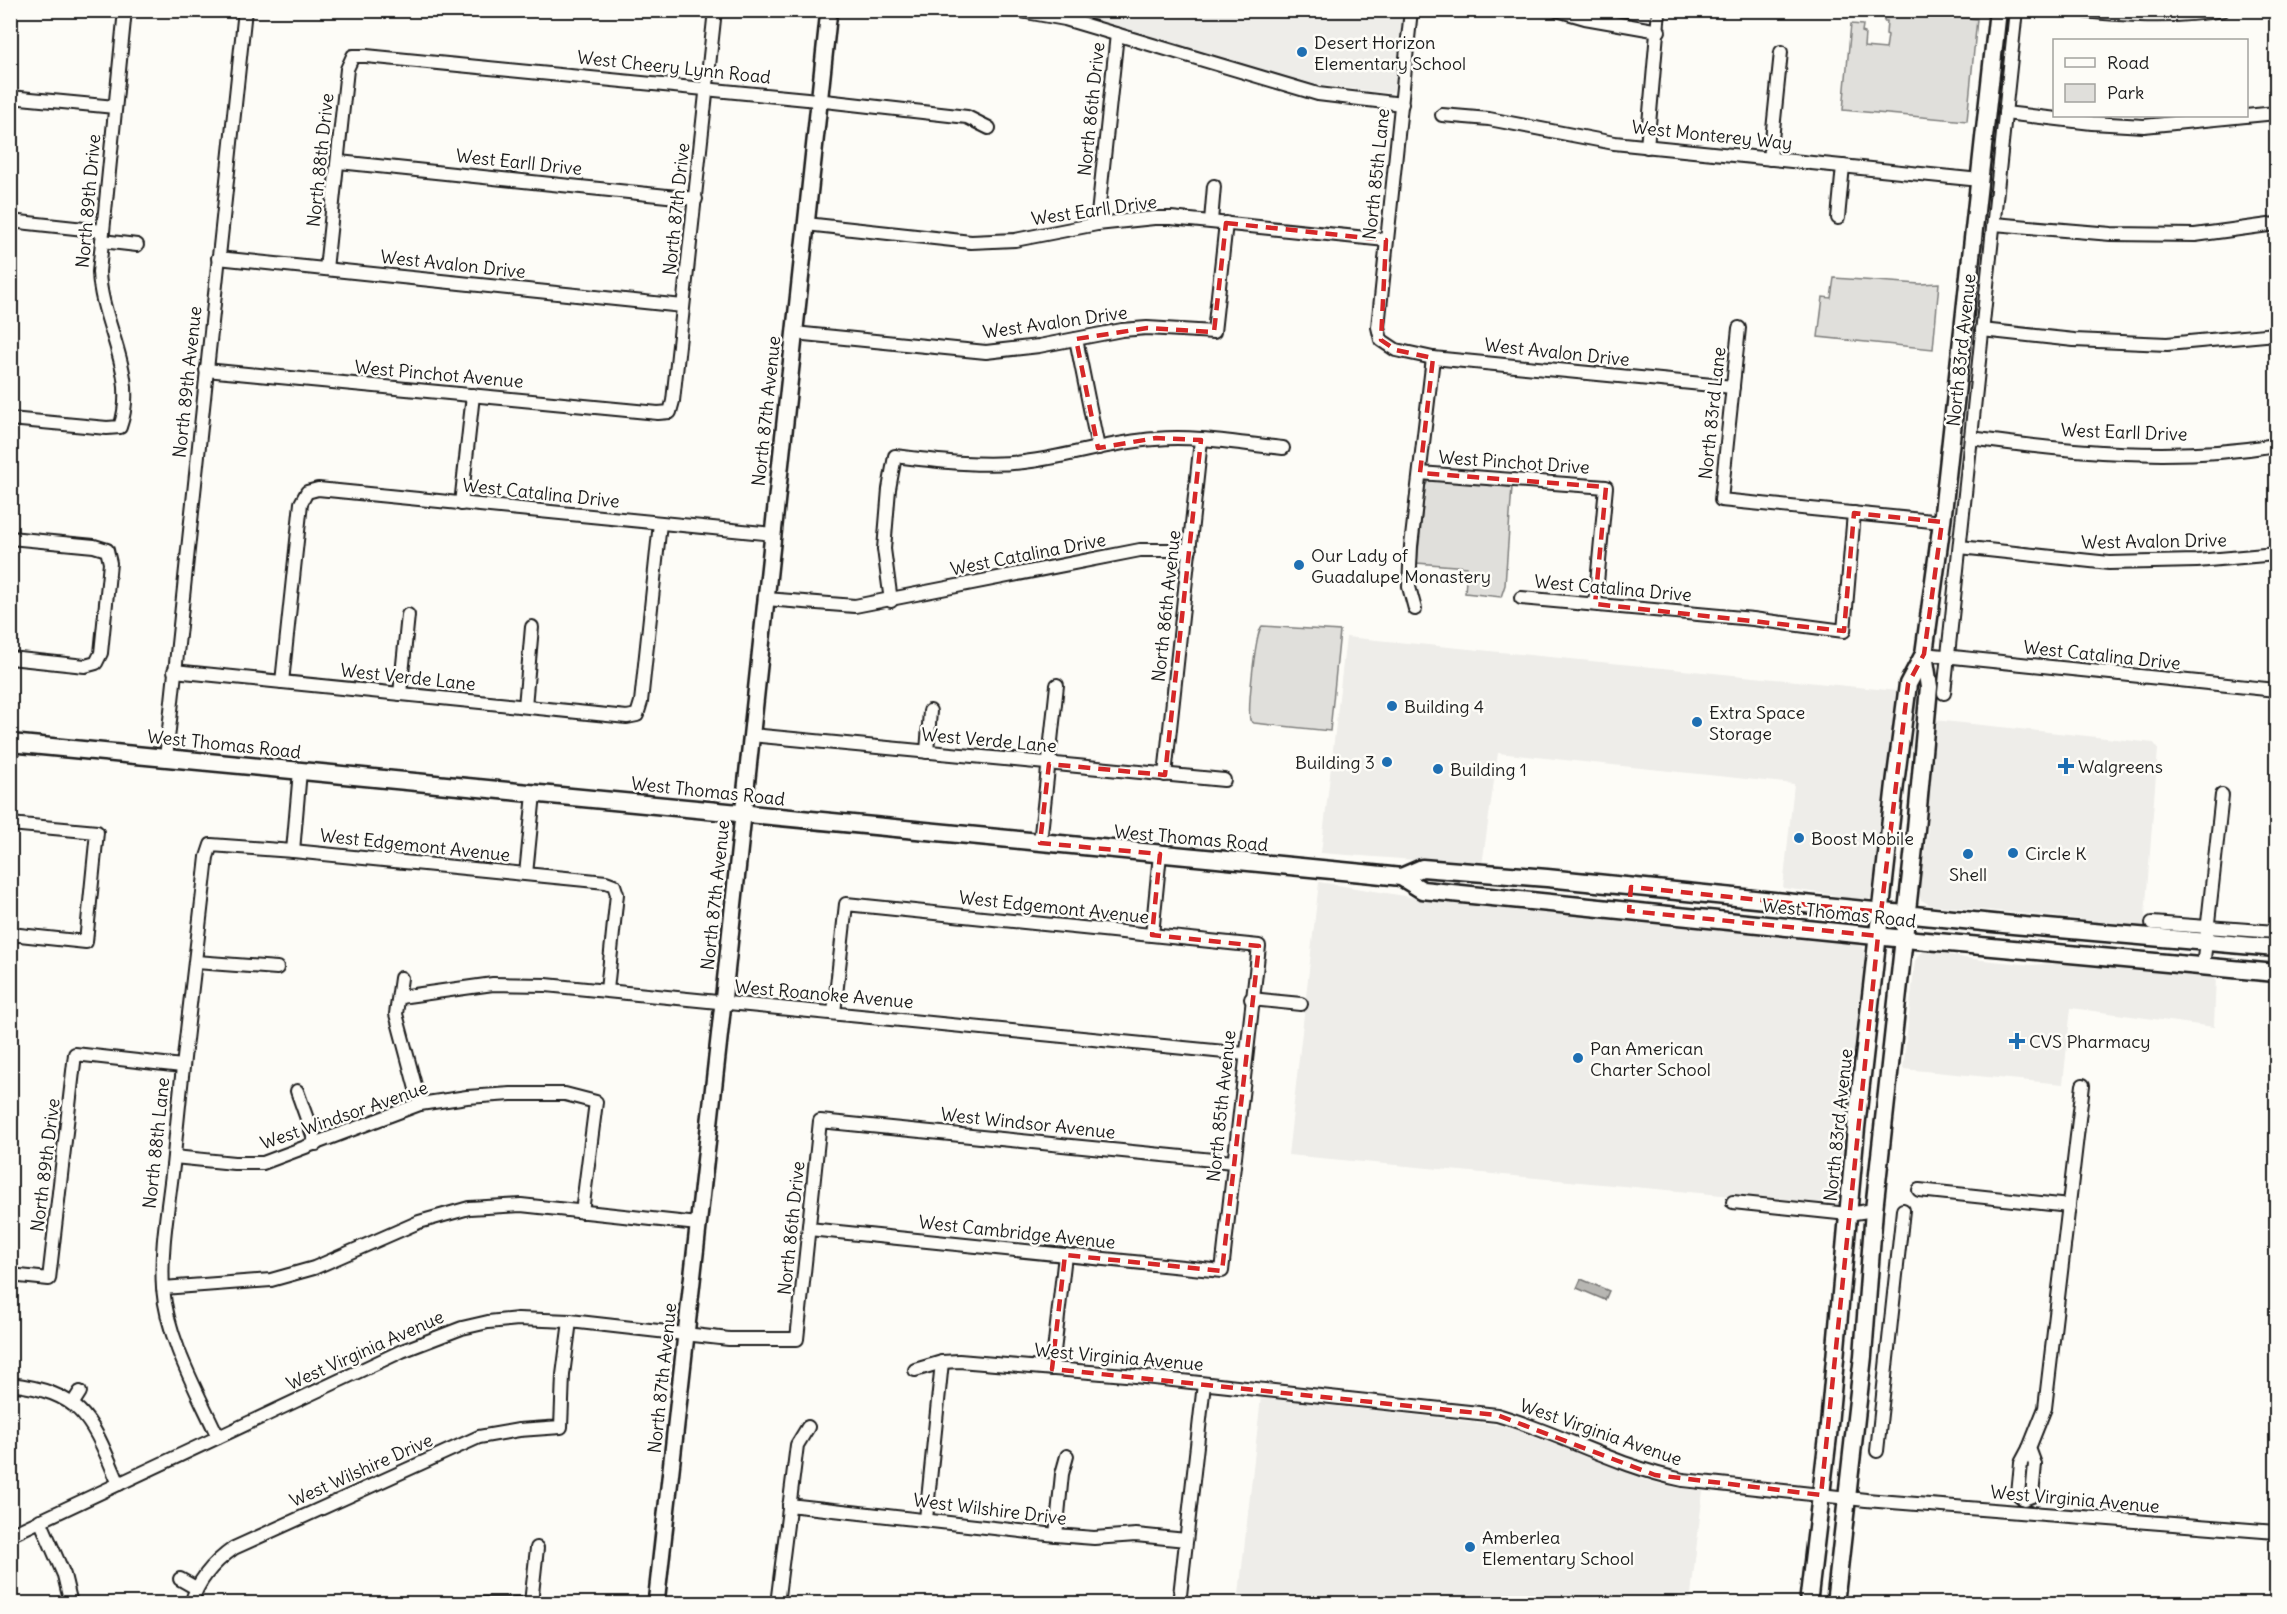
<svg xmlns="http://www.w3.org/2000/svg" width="2287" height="1614" viewBox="0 0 2287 1614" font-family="Delius,sans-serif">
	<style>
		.built { fill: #eeede9 }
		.green { fill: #e0dfdb; stroke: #7e7e7c; stroke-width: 1.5 }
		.water { fill: #b7b6b2; stroke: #797876; stroke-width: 1.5 }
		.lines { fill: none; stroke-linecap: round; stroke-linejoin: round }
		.minor-casing { stroke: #1c1c1c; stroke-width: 16 }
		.tertiary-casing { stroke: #1c1c1c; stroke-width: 20 }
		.secondary-casing { stroke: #1c1c1c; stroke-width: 21 }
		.minor { stroke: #fdfcf7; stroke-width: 12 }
		.tertiary { stroke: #fdfcf7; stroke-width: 15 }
		.secondary { stroke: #fdfcf7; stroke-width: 16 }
		.marked { fill: none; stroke: #d62828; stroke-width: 4.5; stroke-dasharray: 12 8; stroke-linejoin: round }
		.poi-dot { fill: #1f6fb2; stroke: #fdfcf7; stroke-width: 2 }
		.labels { text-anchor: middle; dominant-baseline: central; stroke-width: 5; stroke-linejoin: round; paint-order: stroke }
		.poi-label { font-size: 18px; fill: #1c1c1c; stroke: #fdfcf7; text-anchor: start }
		.street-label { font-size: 18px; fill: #1c1c1c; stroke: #fdfcf7 }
	</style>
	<rect width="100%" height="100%" fill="#fdfcf7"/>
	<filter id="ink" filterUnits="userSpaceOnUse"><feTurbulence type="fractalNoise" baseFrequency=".0167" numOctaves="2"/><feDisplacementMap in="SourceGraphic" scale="12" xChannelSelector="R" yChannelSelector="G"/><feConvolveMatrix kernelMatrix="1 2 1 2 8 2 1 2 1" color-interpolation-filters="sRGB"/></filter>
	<g filter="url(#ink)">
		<g class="built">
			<path d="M1066,11H1403L1395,87L1392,92L1388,93L1317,85Z"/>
			<path d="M1346,637L1898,691L1874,895L1864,902L1834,895L1783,888L1794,784L1498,753L1482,865L1321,853Z"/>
			<path d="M1934,720L2154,743L2158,749L2144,929L2070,918L1930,905L1920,899L1916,891L1924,859L1928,830L1926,816Z"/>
			<path d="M1319,882L1417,898L1637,919L1852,943L1862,946L1868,957L1840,1206L1288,1155Z"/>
			<path d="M1930,950L1964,958L2032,965L2065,963L2216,975L2214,1027L2071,1008L2063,1084L1903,1069L1915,961L1920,953Z"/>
			<path d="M1261,1397L1499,1425L1519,1431L1646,1480L1673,1487L1703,1491L1690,1603H1238Z"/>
		</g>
		<g class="green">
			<path d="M1897,11L1977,19L1967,121L1843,110L1851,24L1863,25L1862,32L1865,33L1864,47L1886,49L1888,35L1886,34L1887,21H1884L1885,12Z"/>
			<path d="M1834,278L1920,284L1939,283L1933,349L1818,337L1823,297L1831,298Z"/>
			<path d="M1434,479L1512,487L1505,585L1501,597L1465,593L1467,567L1417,563L1425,486L1428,481Z"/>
			<path d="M1262,626L1340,631L1330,731L1254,723L1250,720C1248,707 1255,633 1262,626Z"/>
		</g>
		<path class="water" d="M1581,1279L1609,1291L1605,1300L1577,1288Z"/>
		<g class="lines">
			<defs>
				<g id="minor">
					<path d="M1015,10L1065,19L1318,94L1402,104"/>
					<path d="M1411,10L1378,327L1381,340L1396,350L1433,358L1733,387"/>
					<path d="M1557,10L1585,18L1659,31"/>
					<path d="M2071,10C2122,15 2173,19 2223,10"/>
					<path d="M10,97L115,107"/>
					<path d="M2005,113L2092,123L2144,126L2276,113"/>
					<path d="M1442,115L1489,119L1614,143L1980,180"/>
					<path d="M1647,147L1659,10"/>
					<path d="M1770,159L1781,52"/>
					<path d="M339,162L696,199"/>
					<path d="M1838,218L1843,166"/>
					<path d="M10,221L103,231"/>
					<path d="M1211,221L1214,186"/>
					<path d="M806,224L971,242L1015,240L1097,224L1154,218H1171L1386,240"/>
					<path d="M1097,224L1117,34"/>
					<path d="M1994,224L2111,234L2195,235L2276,224"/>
					<path d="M102,241L137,245"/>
					<path d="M218,258L683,306"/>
					<path d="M326,269L347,69L353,56H366L807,99L967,117L989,128"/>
					<path d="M1739,328L1721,500L1942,522"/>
					<path d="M1982,330L2074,340L2167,344L2276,334"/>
					<path d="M794,333L986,352L1039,346L1122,330L1147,328L1214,332L1226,223"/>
					<path d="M1076,339L1098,448"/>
					<path d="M206,370L658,413L670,412L673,401L715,10"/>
					<path d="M10,419L107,428L120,427C139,373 101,325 99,272L125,10"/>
					<path d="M1971,438C2071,452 2176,462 2276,445"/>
					<path d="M1420,473L1606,487L1595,604"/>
					<path d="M461,504L473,395"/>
					<path d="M10,538L94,546L107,550L110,563L101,653L96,663L85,666L10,658"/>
					<path d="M1960,547L2109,563L2197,561L2276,554"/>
					<path d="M1521,598L1753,619L1844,631L1854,513"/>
					<path d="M766,599L855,606L1140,550H1190"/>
					<path d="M891,601L884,549L889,489L895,456C937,461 981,467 1024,462C1068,457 1110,442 1155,439C1197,435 1241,444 1283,448"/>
					<path d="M1415,609L1409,587L1411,546L1433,358"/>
					<path d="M1924,654L2276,690"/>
					<path d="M174,671L627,717L637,715L641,702L660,523"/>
					<path d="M282,682L301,503L307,492L318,489L773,534"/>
					<path d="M1944,693L2016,10"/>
					<path d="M400,694L408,615"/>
					<path d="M525,706L532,627"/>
					<path d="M751,735L1224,780"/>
					<path d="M927,752L930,711"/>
					<path d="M166,758L245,10"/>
					<path d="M1165,775L1201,440"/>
					<path d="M10,824L97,832L86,942L10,934"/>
					<path d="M1040,843L1057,685"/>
					<path d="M293,851L300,771"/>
					<path d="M526,874L534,794"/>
					<path d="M2152,923L2276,932"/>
					<path d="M1152,935L1160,854"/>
					<path d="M196,962L277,968"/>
					<path d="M2203,968L2222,795"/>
					<path d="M401,978L396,1014L420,1104"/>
					<path d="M400,997L493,984L546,985L1245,1054"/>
					<path d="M1251,999L1301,1004"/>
					<path d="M297,1091L316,1144"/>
					<path d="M174,1157L234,1163H263L420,1104L467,1097L511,1094H565L596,1102L582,1212"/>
					<path d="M1919,1190L2069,1206"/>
					<path d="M1733,1202L1848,1214L1874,1210"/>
					<path d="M809,1229L1222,1271L1259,946L846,904L834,1013"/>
					<path d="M10,1275L49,1279L75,1054L182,1066"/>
					<path d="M163,1288L271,1280L314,1268L419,1222L469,1208L521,1205L698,1224"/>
					<path d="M1052,1369L1065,1255"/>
					<path d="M915,1370L942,1362L959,1361L1126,1375L1497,1415C1560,1433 1618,1467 1683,1480L1866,1500L2276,1532"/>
					<path d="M10,1384C86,1393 92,1422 119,1484"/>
					<path d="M73,1403L80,1392"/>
					<path d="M218,1437C197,1391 167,1339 163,1288C160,1244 170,1199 174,1156C183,1056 196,957 207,857L211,845L293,851L606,882L614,885L617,894L607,990"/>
					<path d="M2029,1448L2045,1408L2083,1085"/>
					<path d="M2029,1448L2035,1464L2032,1496L2024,1499L2018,1494L2021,1463Z"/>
					<path d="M1877,1451L1903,1210"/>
					<path d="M789,1505L1056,1535L1094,1538L1136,1535L1186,1540"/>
					<path d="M926,1519L942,1362"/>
					<path d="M40,1520L64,1575L71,1604"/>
					<path d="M10,1535L402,1351L462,1328L488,1322L518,1319L570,1321L729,1339H797L820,1121L1233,1162"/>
					<path d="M1056,1535L1062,1474L1067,1456"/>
					<path d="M180,1579L196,1588"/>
					<path d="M531,1603L537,1548"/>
					<path d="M191,1604C198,1579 214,1562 234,1548L479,1437L519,1430L561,1427L563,1375L570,1321"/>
					<path d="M462,1604H535"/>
					<path d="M777,1604L797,1445L808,1427"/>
					<path d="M1179,1604L1204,1384"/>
				</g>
				<path id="tertiary" d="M656,1604L723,1003L829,10"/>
				<g id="secondary">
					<path d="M10,743L1363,873L1401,877L1422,890L1905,939L2276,973"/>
					<path d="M1401,877L1422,868L1547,878L2013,925L2276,948"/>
					<path d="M1808,1604L1828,1436L1856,1128L1895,784L1908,684L1924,654"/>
					<path d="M1835,1604L1863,1356L1874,1210L1916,829L1929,687L1924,654L1942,522L1998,10"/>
				</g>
			</defs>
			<use href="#minor" class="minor-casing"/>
			<use href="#tertiary" class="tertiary-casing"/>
			<use href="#secondary" class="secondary-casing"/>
			<use href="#minor" class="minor"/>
			<use href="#tertiary" class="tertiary"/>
			<use href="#secondary" class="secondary"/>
		</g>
	</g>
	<path class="marked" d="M1226,223L1386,240L1381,340L1396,350L1433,358L1420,473L1606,487L1595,604L1844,631L1854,513L1942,522L1924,654L1908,684L1881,912L1631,887L1629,911L1878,936L1821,1495L1655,1475L1497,1415L1052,1369L1065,1255L1222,1271L1259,946L1152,935L1160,854L1040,843L1049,764L1165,775L1201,440L1156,438L1098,448L1076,339L1147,328L1214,332Z"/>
	<g class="poi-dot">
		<circle cx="1302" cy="52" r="6"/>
		<circle cx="1299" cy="565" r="6"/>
		<circle cx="1392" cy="706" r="6"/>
		<circle cx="1697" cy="722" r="6"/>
		<circle cx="1387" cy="762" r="6"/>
		<path d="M2063 757h6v6h6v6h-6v6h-6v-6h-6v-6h6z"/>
		<circle cx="1438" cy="769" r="6"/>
		<circle cx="1799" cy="838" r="6"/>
		<circle cx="2013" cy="853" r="6"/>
		<circle cx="1968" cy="854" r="6"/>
		<path d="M2014 1032h6v6h6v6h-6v6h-6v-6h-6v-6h6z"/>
		<circle cx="1578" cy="1058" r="6"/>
		<circle cx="1470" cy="1547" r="6"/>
	</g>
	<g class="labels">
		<g class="poi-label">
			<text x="1314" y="42">Desert Horizon<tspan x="1314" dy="21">Elementary School</tspan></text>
			<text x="1311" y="555">Our Lady of<tspan x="1311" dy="21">Guadalupe Monastery</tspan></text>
			<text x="1404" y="706">Building 4</text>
			<text x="1709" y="712">Extra Space<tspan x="1709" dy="21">Storage</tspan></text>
			<text x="1375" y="762" text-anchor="end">Building 3</text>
			<text x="2078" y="766">Walgreens</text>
			<text x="1450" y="769">Building 1</text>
			<text x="1811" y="838">Boost Mobile</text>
			<text x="2025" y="853">Circle K</text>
			<text x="1968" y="874" text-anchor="middle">Shell</text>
			<text x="2029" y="1041">CVS Pharmacy</text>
			<text x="1590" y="1048">Pan American<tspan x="1590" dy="21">Charter School</tspan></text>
			<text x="1482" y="1537">Amberlea<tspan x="1482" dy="21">Elementary School</tspan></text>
		</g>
		<g class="street-label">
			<text transform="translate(674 67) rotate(6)">West Cheery Lynn Road</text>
			<text transform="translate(1091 109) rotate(-84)">North 86th Drive</text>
			<text transform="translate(1712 135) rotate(6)">West Monterey Way</text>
			<text transform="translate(320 160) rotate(-84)">North 88th Drive</text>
			<text transform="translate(519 162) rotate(6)">West Earll Drive</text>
			<text transform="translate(1376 174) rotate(-84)">North 85th Lane</text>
			<text transform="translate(88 201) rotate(-85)">North 89th Drive</text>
			<text transform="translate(676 209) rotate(-84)">North 87th Drive</text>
			<text transform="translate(1094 210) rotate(-8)">West Earll Drive</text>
			<text transform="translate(453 264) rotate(6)">West Avalon Drive</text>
			<text transform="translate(1055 322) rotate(-8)">West Avalon Drive</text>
			<text transform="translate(1961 350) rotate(-84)">North 83rd Avenue</text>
			<text transform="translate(1557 352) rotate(6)">West Avalon Drive</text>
			<text transform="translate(439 374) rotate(5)">West Pinchot Avenue</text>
			<text transform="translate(187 382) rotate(-84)">North 89th Avenue</text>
			<text transform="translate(766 411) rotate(-84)">North 87th Avenue</text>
			<text transform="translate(1712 413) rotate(-84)">North 83rd Lane</text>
			<text transform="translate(2124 432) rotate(2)">West Earll Drive</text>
			<text transform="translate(1514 462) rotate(4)">West Pinchot Drive</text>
			<text transform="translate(541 493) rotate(6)">West Catalina Drive</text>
			<text transform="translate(2154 541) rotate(-1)">West Avalon Drive</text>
			<text transform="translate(1028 554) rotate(-11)">West Catalina Drive</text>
			<text transform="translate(1613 588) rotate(5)">West Catalina Drive</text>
			<text transform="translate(1166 606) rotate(-84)">North 86th Avenue</text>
			<text transform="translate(2102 655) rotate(6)">West Catalina Drive</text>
			<text transform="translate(408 677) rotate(6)">West Verde Lane</text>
			<text transform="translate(989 740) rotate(5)">West Verde Lane</text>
			<text transform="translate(224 744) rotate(6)">West Thomas Road</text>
			<text transform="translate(708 791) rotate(6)">West Thomas Road</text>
			<text transform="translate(1191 838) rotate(5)">West Thomas Road</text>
			<text transform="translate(415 845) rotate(6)">West Edgemont Avenue</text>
			<text transform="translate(715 895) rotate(-84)">North 87th Avenue</text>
			<text transform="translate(1054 907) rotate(6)">West Edgemont Avenue</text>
			<text transform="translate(1839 913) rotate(6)">West Thomas Road</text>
			<text transform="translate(824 994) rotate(5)">West Roanoke Avenue</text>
			<text transform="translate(1221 1106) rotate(-84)">North 85th Avenue</text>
			<text transform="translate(344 1115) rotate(-19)">West Windsor Avenue</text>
			<text transform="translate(1028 1123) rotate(6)">West Windsor Avenue</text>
			<text transform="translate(1838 1125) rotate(-84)">North 83rd Avenue</text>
			<text transform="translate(156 1143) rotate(-84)">North 88th Lane</text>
			<text transform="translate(45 1165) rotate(-83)">North 89th Drive</text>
			<text transform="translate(791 1228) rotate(-84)">North 86th Drive</text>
			<text transform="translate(1017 1232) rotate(6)">West Cambridge Avenue</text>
			<text transform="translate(365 1350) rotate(-24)">West Virginia Avenue</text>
			<text transform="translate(1119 1357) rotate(5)">West Virginia Avenue</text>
			<text transform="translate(662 1378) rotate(-84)">North 87th Avenue</text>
			<text transform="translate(1601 1432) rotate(19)">West Virginia Avenue</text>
			<text transform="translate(361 1470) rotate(-24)">West Wilshire Drive</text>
			<text transform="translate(2075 1499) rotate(5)">West Virginia Avenue</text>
			<text transform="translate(990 1509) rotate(7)">West Wilshire Drive</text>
		</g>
	</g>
	<rect width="2287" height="1614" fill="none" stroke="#fdfcf7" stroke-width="36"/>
	<rect x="18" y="18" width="2251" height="1578" fill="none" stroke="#1c1c1c" stroke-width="2" filter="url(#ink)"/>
	<rect x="2053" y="39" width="195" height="78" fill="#fdfcf7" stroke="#a3a29f" stroke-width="1.5"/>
	<rect x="2065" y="58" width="30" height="9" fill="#fdfcf7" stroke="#a3a29f" stroke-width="1.5"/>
	<text x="2107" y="69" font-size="18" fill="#1c1c1c">Road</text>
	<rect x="2065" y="84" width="30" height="18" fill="#e0dfdb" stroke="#a3a29f" stroke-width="1.5"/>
	<text x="2107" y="99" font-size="18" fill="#1c1c1c">Park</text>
</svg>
